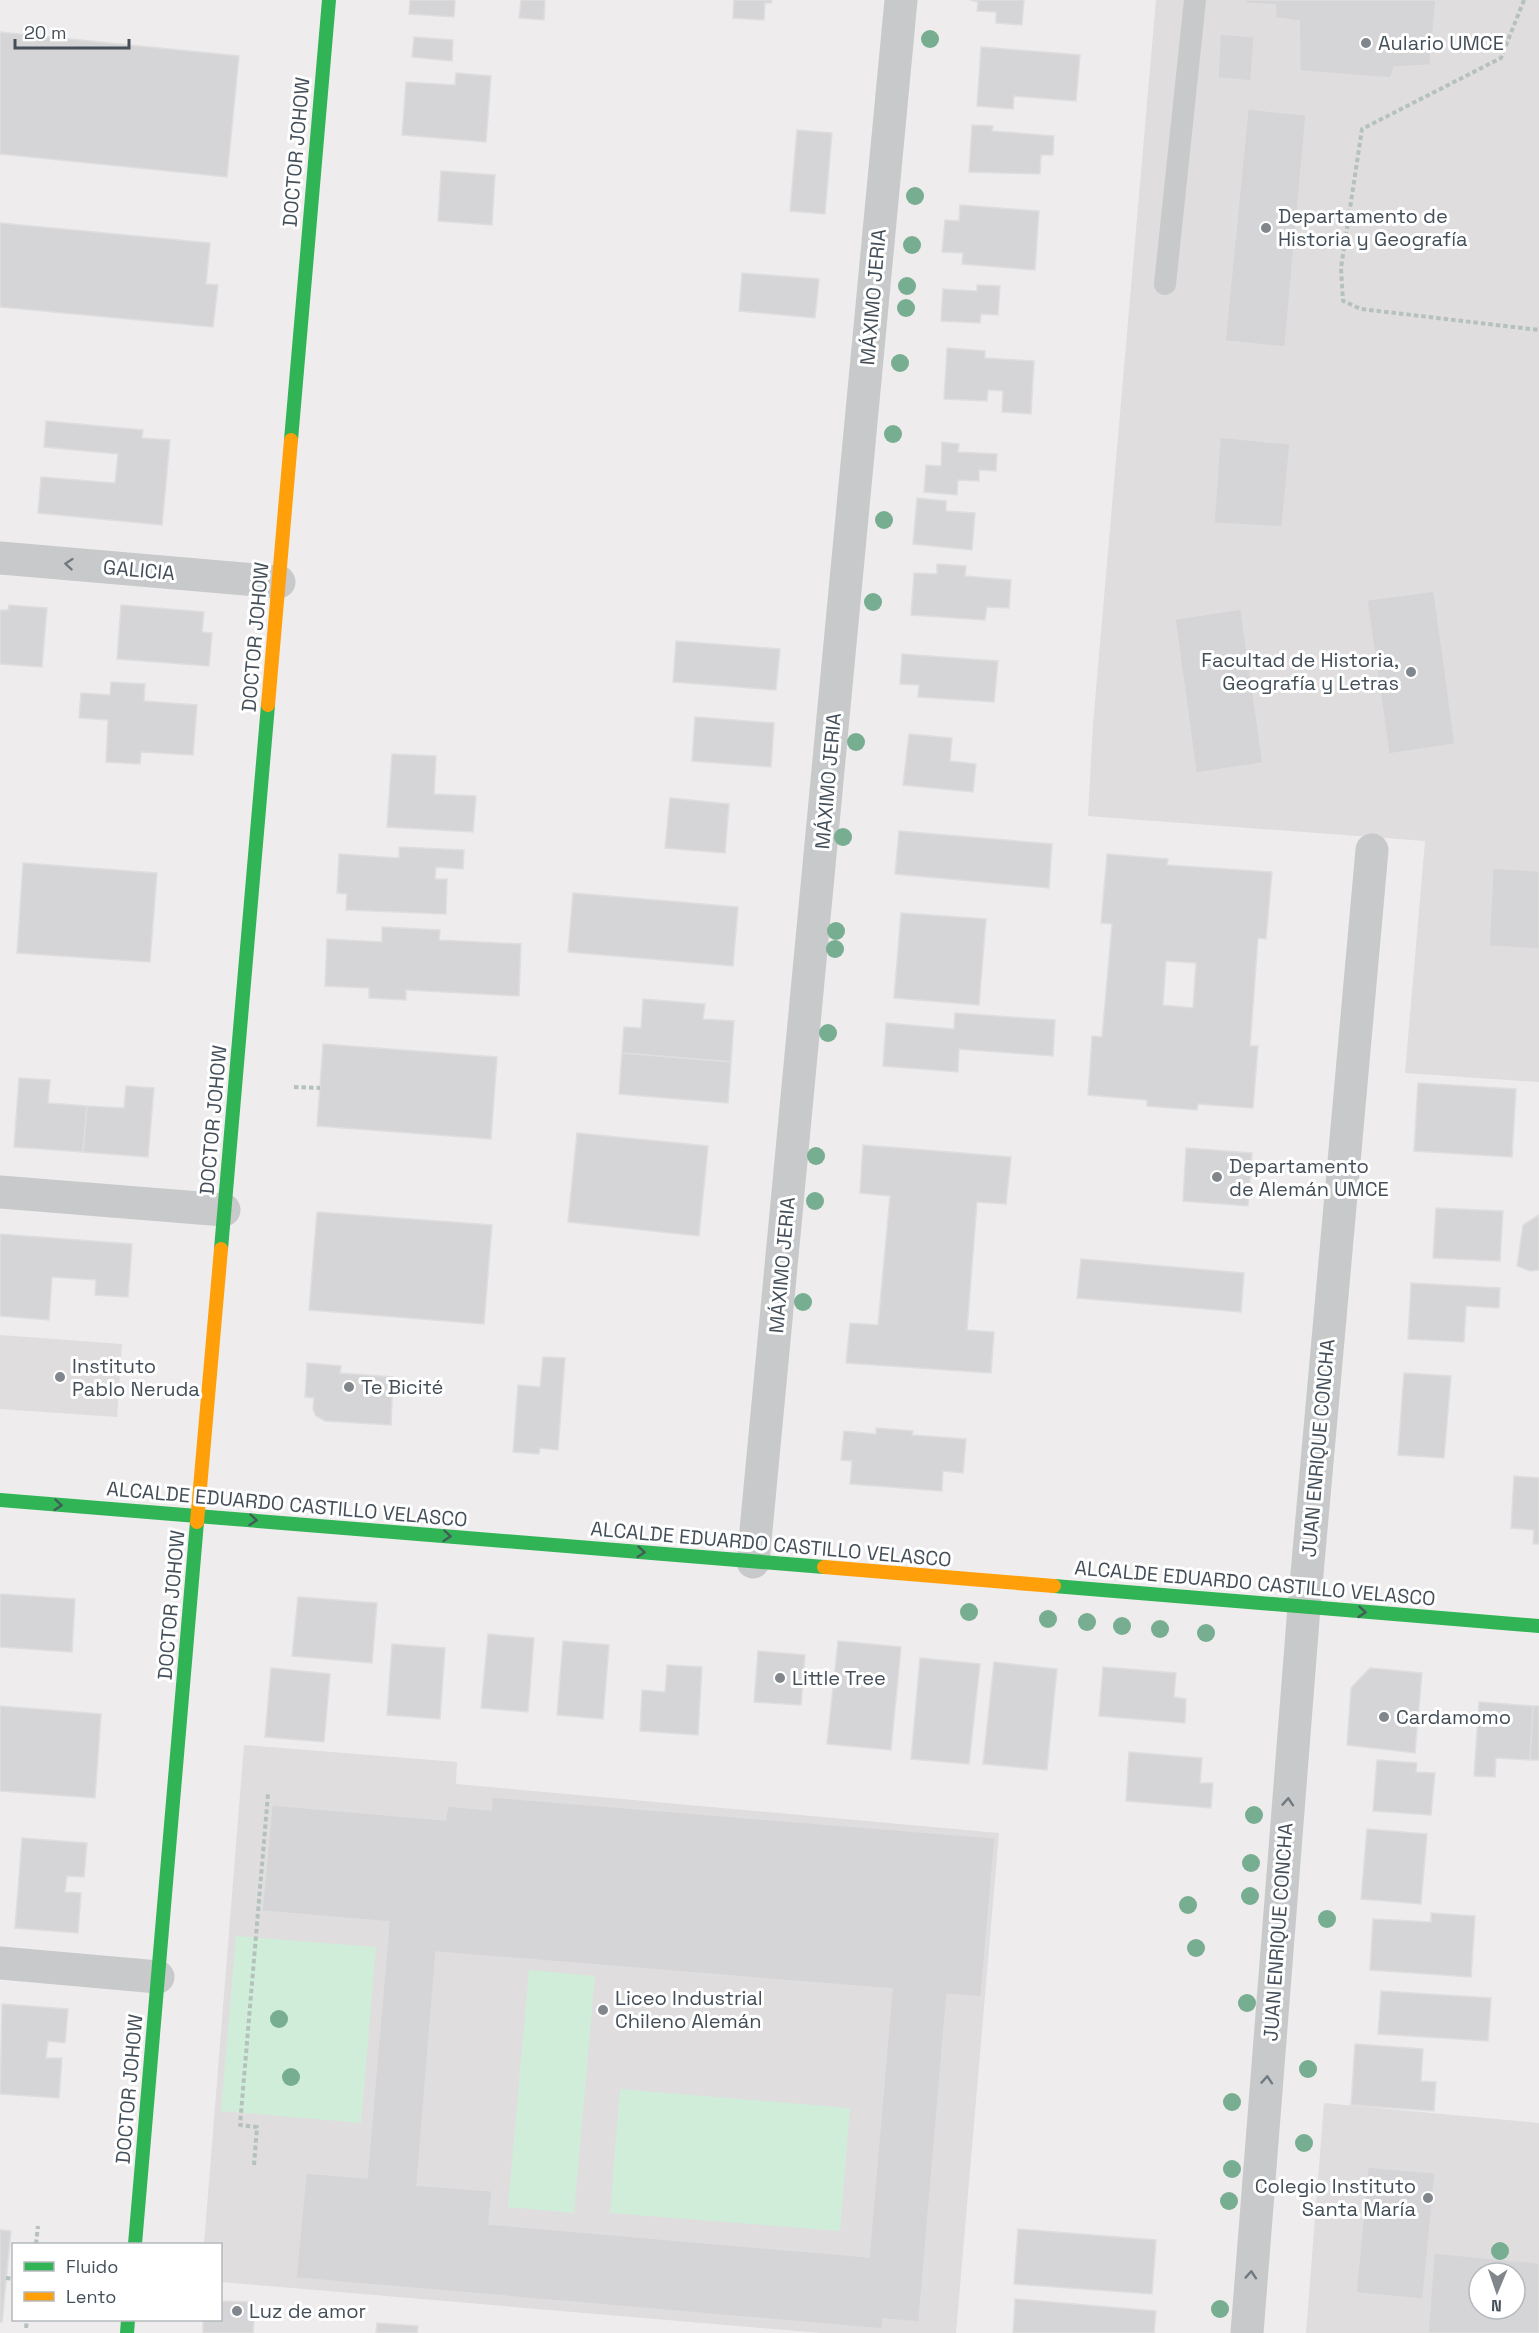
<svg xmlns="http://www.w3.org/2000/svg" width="1539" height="2333" viewBox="0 0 1539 2333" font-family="'Space Grotesk',sans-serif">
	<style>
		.education { fill: #e0ddde; fill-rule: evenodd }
		.green { fill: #d0edda }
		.building { fill: #d5d4d7; stroke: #dfdedf; stroke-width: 1.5; fill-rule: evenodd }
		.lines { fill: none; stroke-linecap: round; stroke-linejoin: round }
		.path { stroke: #b5c1bc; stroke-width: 4; stroke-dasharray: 4.5 3; stroke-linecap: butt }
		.lane { stroke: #c7c9cb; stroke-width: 22 }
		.street { stroke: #c7c9cb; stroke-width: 33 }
		.fast { stroke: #30b455; stroke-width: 14 }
		.slow { stroke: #ff9f0a; stroke-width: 14 }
		.tree { fill: #77ad91 }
		.oneway { stroke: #727a81 }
		.oneway2 { stroke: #415e58 }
		.poi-dot { fill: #80868c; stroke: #fff; stroke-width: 2 }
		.labels { text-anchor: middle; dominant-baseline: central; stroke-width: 6; stroke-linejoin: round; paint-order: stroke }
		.poi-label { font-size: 20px; fill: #444f59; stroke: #fff; text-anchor: start }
		.street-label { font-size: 20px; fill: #444f59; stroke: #fff }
	</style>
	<rect width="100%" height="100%" fill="#eeecec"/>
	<g class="education">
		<path d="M1156,0H1539V1082L1405,1073L1425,841L1088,816L1093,724Z"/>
		<path d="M0,1335L122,1344L117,1417L0,1409Z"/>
		<path d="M244,1745L457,1762L456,1784L999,1833L956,2333H821L221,2282L220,2244H204Z"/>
		<path d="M1324,2103L1539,2123V2333H1306ZM1479,2273H1515V2309H1479Z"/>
	</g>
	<g class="green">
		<path d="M236,1936L376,1947L361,2123L221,2111Z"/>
		<path d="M529,1970L595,1976L574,2213L508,2207Z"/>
		<path d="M620,2089L850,2108L840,2231L610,2213Z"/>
	</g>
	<g class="building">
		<path d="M410,0H455L454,17L409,14Z"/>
		<path d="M521,0H545L544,20L519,18Z"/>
		<path d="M734,0H772L771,3H765L764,20L733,18Z"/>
		<path d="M970,0H1024L1022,25L996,23V12L977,11L978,2Z"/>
		<path d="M1245,0H1436L1430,65L1394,67L1391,78L1300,71L1299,21L1276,18L1275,5L1245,3Z"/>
		<path d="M0,32L239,56L227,177L0,154Z"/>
		<path d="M1220,34L1254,37L1251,81L1218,78Z"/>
		<path d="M414,37L453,40L452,61L412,57Z"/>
		<path d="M981,47L1080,55L1076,101L1014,96L1013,109L977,106Z"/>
		<path d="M456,73L491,76L486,142L402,135L406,82L455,85Z"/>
		<path d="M1248,109L1306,115L1285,347L1225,341Z"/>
		<path d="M972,125L993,126L992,131L1054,136L1053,155H1041L1040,174L969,172Z"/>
		<path d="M797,130L832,133L825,214L790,211Z"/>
		<path d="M441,171L495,175L492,225L438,221Z"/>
		<path d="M960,205L1039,211L1035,270L962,264L963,253L942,252L945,220L959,221Z"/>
		<path d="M0,223L210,243L206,284L218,285L213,327L0,307Z"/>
		<path d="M742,273L819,279L815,318L739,311Z"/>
		<path d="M977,285L1000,286L998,315L981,314L980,323L941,321L943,289L977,291Z"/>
		<path d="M947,348L985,351V358L1034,361L1031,414L1002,412L1003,391L988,390L987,401L944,399Z"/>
		<path d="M46,421L143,430L142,438L170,440L162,525L38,513L41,477L115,483L118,454L44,447Z"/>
		<path d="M1220,437L1290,444L1282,527L1214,523Z"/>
		<path d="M942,442L959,444L958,452L997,454L996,471L979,470V481L958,480L957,495L924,492L926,465L941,466Z"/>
		<path d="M917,498L946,501V511L975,513L972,550L913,544Z"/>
		<path d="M937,564L966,566L965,576L1011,580L1009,608L987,607L985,620L911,615L914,573L937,574Z"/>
		<path d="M1434,591L1455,744L1389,754L1367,600Z"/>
		<path d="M9,605L47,608L42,667L0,664V610H8Z"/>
		<path d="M121,605L204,612L202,632L212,633L209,666L117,659Z"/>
		<path d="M1241,609L1263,763L1196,773L1175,619Z"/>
		<path d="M676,641L780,649L776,690L673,682Z"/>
		<path d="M902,654L998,661L994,702L918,697L919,685L900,684Z"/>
		<path d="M111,682L145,684L144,701L197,705L193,755L141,752L140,764L106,762L108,720L79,718L81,693L110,695Z"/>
		<path d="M695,717L774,723L771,767L692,761Z"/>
		<path d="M909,734L952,738L950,761L976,764L973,792L903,785Z"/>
		<path d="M392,754L436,756L434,794L476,796L473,832L387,827Z"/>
		<path d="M670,798L729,804L725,853L665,848Z"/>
		<path d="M899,831L1052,844L1049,888L895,874Z"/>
		<path d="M399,847L464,850L463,869L436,867L435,879H447L446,914L346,910L347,894L337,893L339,854L399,858Z"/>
		<path d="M1107,854L1168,859L1167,865L1272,872L1266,939L1258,938L1250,1046H1258L1253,1108L1198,1104L1197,1110L1147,1106V1100L1088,1095L1092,1036L1102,1037L1112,924L1101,923ZM1166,961L1196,963L1193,1008L1163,1005Z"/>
		<path d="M23,863L157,873L150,962L17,953Z"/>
		<path d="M1493,868L1539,871V949L1489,946Z"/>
		<path d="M573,893L738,907L733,966L568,952Z"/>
		<path d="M901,913L986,919L979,1005L894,998Z"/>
		<path d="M382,927L440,930L439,940L521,944L519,996L406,990V1000L369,998V988L325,986L327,939L382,942Z"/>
		<path d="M643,999L705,1004L703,1019L734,1021L731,1062L622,1053L624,1027L641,1028Z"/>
		<path d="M955,1013L1055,1020L1053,1056L959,1049L958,1072L883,1066L886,1023L954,1029Z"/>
		<path d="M323,1044L497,1057L491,1139L317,1126Z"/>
		<path d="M622,1053L731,1062L728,1103L619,1094Z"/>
		<path d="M19,1078L50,1080L48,1103L87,1106L83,1152L14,1147Z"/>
		<path d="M1418,1083L1516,1089L1512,1157L1414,1151Z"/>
		<path d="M126,1086L154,1088L148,1157L83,1152L87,1106L124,1108Z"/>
		<path d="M577,1133L708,1146L699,1236L568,1222Z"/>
		<path d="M863,1145L1011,1157L1006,1204L977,1202L967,1330L994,1332L991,1373L846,1363L850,1323L878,1325L890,1196L860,1193Z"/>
		<path d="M1186,1148L1252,1153L1248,1206L1183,1201Z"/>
		<path d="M1436,1208L1503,1211L1500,1261L1433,1258Z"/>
		<path d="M317,1212L492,1225L484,1324L309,1310Z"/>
		<path d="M1539,1215V1270L1530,1271L1517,1266L1523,1225Z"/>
		<path d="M0,1234L132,1244L128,1297L95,1295L96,1280L52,1277L49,1320L0,1316Z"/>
		<path d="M1081,1259L1244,1273L1241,1312L1077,1298Z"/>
		<path d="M1411,1283L1500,1288L1499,1308L1466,1306L1464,1342L1408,1339Z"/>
		<path d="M543,1357L565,1358L558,1450L540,1448L539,1454L513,1452L518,1385L540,1387Z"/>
		<path d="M307,1363L341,1366L340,1373L393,1377L391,1425L325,1421L316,1416L313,1409L314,1398L305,1397Z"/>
		<path d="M1404,1373L1451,1376L1444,1458L1398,1455Z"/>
		<path d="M876,1428L913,1431L912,1435L966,1439L963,1473L943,1471L942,1491L850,1484L852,1461L841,1460L844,1431L876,1434Z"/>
		<path d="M1514,1476L1539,1478V1544H1533L1534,1530L1511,1528Z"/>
		<path d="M0,1594L75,1599L72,1652L0,1647Z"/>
		<path d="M298,1597L377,1603L372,1663L292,1656Z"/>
		<path d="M488,1634L534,1638L528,1712L481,1708Z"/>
		<path d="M563,1641L609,1645L603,1719L557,1715Z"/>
		<path d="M838,1641L901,1647L891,1750L827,1744Z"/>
		<path d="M392,1644L445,1648L440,1719L387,1715Z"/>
		<path d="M758,1651L805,1655L801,1705L754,1702Z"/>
		<path d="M920,1658L980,1664L969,1764L911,1759Z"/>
		<path d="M994,1662L1057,1669L1047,1770L983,1764Z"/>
		<path d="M667,1665L702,1667L698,1735L640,1731L642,1690L665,1692Z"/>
		<path d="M1103,1667L1176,1673L1174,1697L1186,1699L1185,1723L1099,1716Z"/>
		<path d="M271,1668L330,1674L324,1742L265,1737Z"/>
		<path d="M1370,1668L1422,1673L1415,1753L1347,1745L1351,1688Z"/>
		<path d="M1479,1702L1533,1706L1530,1760L1496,1758L1495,1777L1474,1776Z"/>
		<path d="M0,1706L101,1714L95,1798L0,1791Z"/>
		<path d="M1533,1706H1539V1760H1530Z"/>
		<path d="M1129,1752L1202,1758L1200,1783H1213L1211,1808L1126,1801Z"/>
		<path d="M1377,1760L1417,1763L1416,1772L1435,1773L1431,1815L1373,1811Z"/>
		<path d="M492,1797L995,1838L981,1997L947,1994L919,2322L883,2319L882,2329L296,2278L306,2173L367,2178L389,1922L262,1911L272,1805L445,1820L448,1806L491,1810ZM436,1952L892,1989L869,2257L489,2224L492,2191L417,2185Z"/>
		<path d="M1367,1829L1427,1834L1421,1904L1361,1899Z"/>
		<path d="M22,1838L87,1843L84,1877L67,1876L65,1892L81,1893L78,1933L15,1928Z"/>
		<path d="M1431,1913L1475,1916L1471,1977L1370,1970L1373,1919L1431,1922Z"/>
		<path d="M1381,1991L1491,1998L1488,2041L1378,2034Z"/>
		<path d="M2,2004L68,2009L65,2043L48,2041L46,2058H62L59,2098L0,2094Z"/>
		<path d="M1355,2044L1423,2049L1421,2081L1436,2082L1434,2111L1351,2105Z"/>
		<path d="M1368,2167L1435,2173L1423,2299L1356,2293Z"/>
		<path d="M1018,2229L1156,2240L1152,2294L1014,2284Z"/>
		<path d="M0,2230L11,2231L2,2322H0Z"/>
		<path d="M1434,2253L1539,2263V2333H1428ZM1479,2273H1515V2309H1479Z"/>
		<path d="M1015,2299L1156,2311L1154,2333H1013Z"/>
		<path d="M220,2301L255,2302L253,2333H203V2320H220Z"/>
		<path d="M377,2323L418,2326L417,2333H376Z"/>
	</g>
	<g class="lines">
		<g class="path">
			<path d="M1524,0L1501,58L1362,129L1341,268L1343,301L1361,309L1539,330"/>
			<path d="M294,1087L320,1088"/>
			<path d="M254,2165L257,2127L240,2125L268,1794"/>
			<path d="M36,2244L38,2226"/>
			<path d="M6,2278L14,2279"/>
			<path d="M26,2328L27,2320"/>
		</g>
		<path class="lane" d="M1165,284L1195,0"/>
		<g class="street">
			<path d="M0,558L279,582"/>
			<path d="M0,1192L224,1210"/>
			<path d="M753,1562L901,0"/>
			<path d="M0,1963L158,1977"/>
			<path d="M1247,2333L1304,1607L1372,850"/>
		</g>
		<g class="fast">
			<path d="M291,440L329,0"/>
			<path d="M221,1249L268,705"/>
			<path d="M0,1500L824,1567"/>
			<path d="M1054,1586L1539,1626"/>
			<path d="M135,2244L197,1522"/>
			<path d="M127,2333L128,2320"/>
		</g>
		<g class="slow">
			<path d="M268,705L291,440"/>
			<path d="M197,1522L221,1249"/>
			<path d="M824,1567L1054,1586"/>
		</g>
	</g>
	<g class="tree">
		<circle cx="930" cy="39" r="9"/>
		<circle cx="915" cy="196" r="9"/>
		<circle cx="912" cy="245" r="9"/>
		<circle cx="907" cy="286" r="9"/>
		<circle cx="906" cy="308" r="9"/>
		<circle cx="900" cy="363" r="9"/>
		<circle cx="893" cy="434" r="9"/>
		<circle cx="884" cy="520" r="9"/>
		<circle cx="873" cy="602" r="9"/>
		<circle cx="856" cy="742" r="9"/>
		<circle cx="843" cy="837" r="9"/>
		<circle cx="836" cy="931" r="9"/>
		<circle cx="835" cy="949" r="9"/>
		<circle cx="828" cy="1033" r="9"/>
		<circle cx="816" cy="1156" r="9"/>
		<circle cx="815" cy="1201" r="9"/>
		<circle cx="803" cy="1302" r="9"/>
		<circle cx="969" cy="1612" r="9"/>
		<circle cx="1048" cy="1619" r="9"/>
		<circle cx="1087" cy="1622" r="9"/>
		<circle cx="1122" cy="1626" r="9"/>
		<circle cx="1160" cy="1629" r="9"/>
		<circle cx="1206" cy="1633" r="9"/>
		<circle cx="1254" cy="1815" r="9"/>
		<circle cx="1251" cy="1863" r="9"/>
		<circle cx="1250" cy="1896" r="9"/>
		<circle cx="1188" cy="1905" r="9"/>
		<circle cx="1327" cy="1919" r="9"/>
		<circle cx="1196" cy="1948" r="9"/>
		<circle cx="1247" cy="2003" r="9"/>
		<circle cx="279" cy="2019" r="9"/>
		<circle cx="1308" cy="2069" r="9"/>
		<circle cx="291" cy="2077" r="9"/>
		<circle cx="1232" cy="2102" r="9"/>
		<circle cx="1304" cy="2143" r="9"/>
		<circle cx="1232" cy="2169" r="9"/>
		<circle cx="1229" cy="2201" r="9"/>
		<circle cx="1500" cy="2251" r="9"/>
		<circle cx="1220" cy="2309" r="9"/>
	</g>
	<defs><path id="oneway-chevron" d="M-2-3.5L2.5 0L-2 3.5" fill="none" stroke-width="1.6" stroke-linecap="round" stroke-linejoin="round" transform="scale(1.5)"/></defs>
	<g class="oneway">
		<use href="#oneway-chevron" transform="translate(69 564) rotate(-175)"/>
		<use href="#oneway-chevron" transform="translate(1288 1802) rotate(-86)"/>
		<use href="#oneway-chevron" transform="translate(1267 2080) rotate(-86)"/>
		<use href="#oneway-chevron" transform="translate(1251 2275) rotate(-86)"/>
	</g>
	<g class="oneway2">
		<use href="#oneway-chevron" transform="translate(58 1505) rotate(5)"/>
		<use href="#oneway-chevron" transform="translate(253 1520) rotate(5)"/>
		<use href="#oneway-chevron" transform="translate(447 1536) rotate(5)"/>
		<use href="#oneway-chevron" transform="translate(641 1552) rotate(5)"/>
		<use href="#oneway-chevron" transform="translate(1362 1612) rotate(5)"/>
	</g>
	<g class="poi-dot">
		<circle cx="1366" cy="43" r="6"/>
		<circle cx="1266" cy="228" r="6"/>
		<circle cx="1411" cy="672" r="6"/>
		<circle cx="1217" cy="1177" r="6"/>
		<circle cx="60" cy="1377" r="6"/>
		<circle cx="349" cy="1387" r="6"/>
		<circle cx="780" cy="1678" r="6"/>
		<circle cx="1384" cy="1717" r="6"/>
		<circle cx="603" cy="2010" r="6"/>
		<circle cx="1428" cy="2198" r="6"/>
		<circle cx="237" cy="2311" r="6"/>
	</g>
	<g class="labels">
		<g class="poi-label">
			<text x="1378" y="43">Aulario UMCE</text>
			<text x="1278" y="216">Departamento de<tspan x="1278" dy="23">Historia y Geografía</tspan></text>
			<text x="1399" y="660" text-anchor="end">Facultad de Historia,<tspan x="1399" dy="23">Geografía y Letras</tspan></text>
			<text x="1229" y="1166">Departamento<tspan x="1229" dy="23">de Alemán UMCE</tspan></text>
			<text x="72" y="1366">Instituto<tspan x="72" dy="23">Pablo Neruda</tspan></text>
			<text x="361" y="1387">Te Bicité</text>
			<text x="792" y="1678">Little Tree</text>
			<text x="1396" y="1717">Cardamomo</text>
			<text x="615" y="1998">Liceo Industrial<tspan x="615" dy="23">Chileno Alemán</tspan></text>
			<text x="1416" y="2186" text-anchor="end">Colegio Instituto<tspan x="1416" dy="23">Santa María</tspan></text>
			<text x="249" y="2311">Luz de amor</text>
		</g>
		<g class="street-label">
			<text transform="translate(296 152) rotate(-85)">DOCTOR JOHOW</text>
			<text transform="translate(873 297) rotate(-85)">MÁXIMO JERIA</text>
			<text transform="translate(139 570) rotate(5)">GALICIA</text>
			<text transform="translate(255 637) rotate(-85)">DOCTOR JOHOW</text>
			<text transform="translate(828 781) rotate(-85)">MÁXIMO JERIA</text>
			<text transform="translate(213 1120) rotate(-85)">DOCTOR JOHOW</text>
			<text transform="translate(782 1265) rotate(-85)">MÁXIMO JERIA</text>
			<text transform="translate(1318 1448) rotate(-85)">JUAN ENRIQUE CONCHA</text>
			<text transform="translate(287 1504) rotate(5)">ALCALDE EDUARDO CASTILLO VELASCO</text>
			<text transform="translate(771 1544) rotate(5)">ALCALDE EDUARDO CASTILLO VELASCO</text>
			<text transform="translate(1255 1583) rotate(5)">ALCALDE EDUARDO CASTILLO VELASCO</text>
			<text transform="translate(171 1605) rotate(-85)">DOCTOR JOHOW</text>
			<text transform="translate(1278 1932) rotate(-86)">JUAN ENRIQUE CONCHA</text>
			<text transform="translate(129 2089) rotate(-85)">DOCTOR JOHOW</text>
		</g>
	</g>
	<rect x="12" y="2243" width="210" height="78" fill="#ffffff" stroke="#b4b9bd" stroke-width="1.5"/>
	<rect x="24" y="2262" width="30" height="9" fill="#30b455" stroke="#b4b9bd" stroke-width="1.5"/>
	<text x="66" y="2273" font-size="18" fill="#444f59">Fluido</text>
	<rect x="24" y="2292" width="30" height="9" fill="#ff9f0a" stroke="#b4b9bd" stroke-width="1.5"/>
	<text x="66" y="2303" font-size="18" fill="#444f59">Lento</text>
	<g transform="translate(1497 2291) rotate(182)"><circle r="28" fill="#ffffff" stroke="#b4b9bd" stroke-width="1.5"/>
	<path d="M0-4.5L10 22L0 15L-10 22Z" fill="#80868c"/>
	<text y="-9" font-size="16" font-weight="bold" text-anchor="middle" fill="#444f59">N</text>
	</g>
	<path d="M15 39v9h114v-9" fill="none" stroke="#444f59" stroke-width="3"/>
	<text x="24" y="39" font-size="18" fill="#444f59" stroke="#ffffff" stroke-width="4.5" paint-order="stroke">20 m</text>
</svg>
